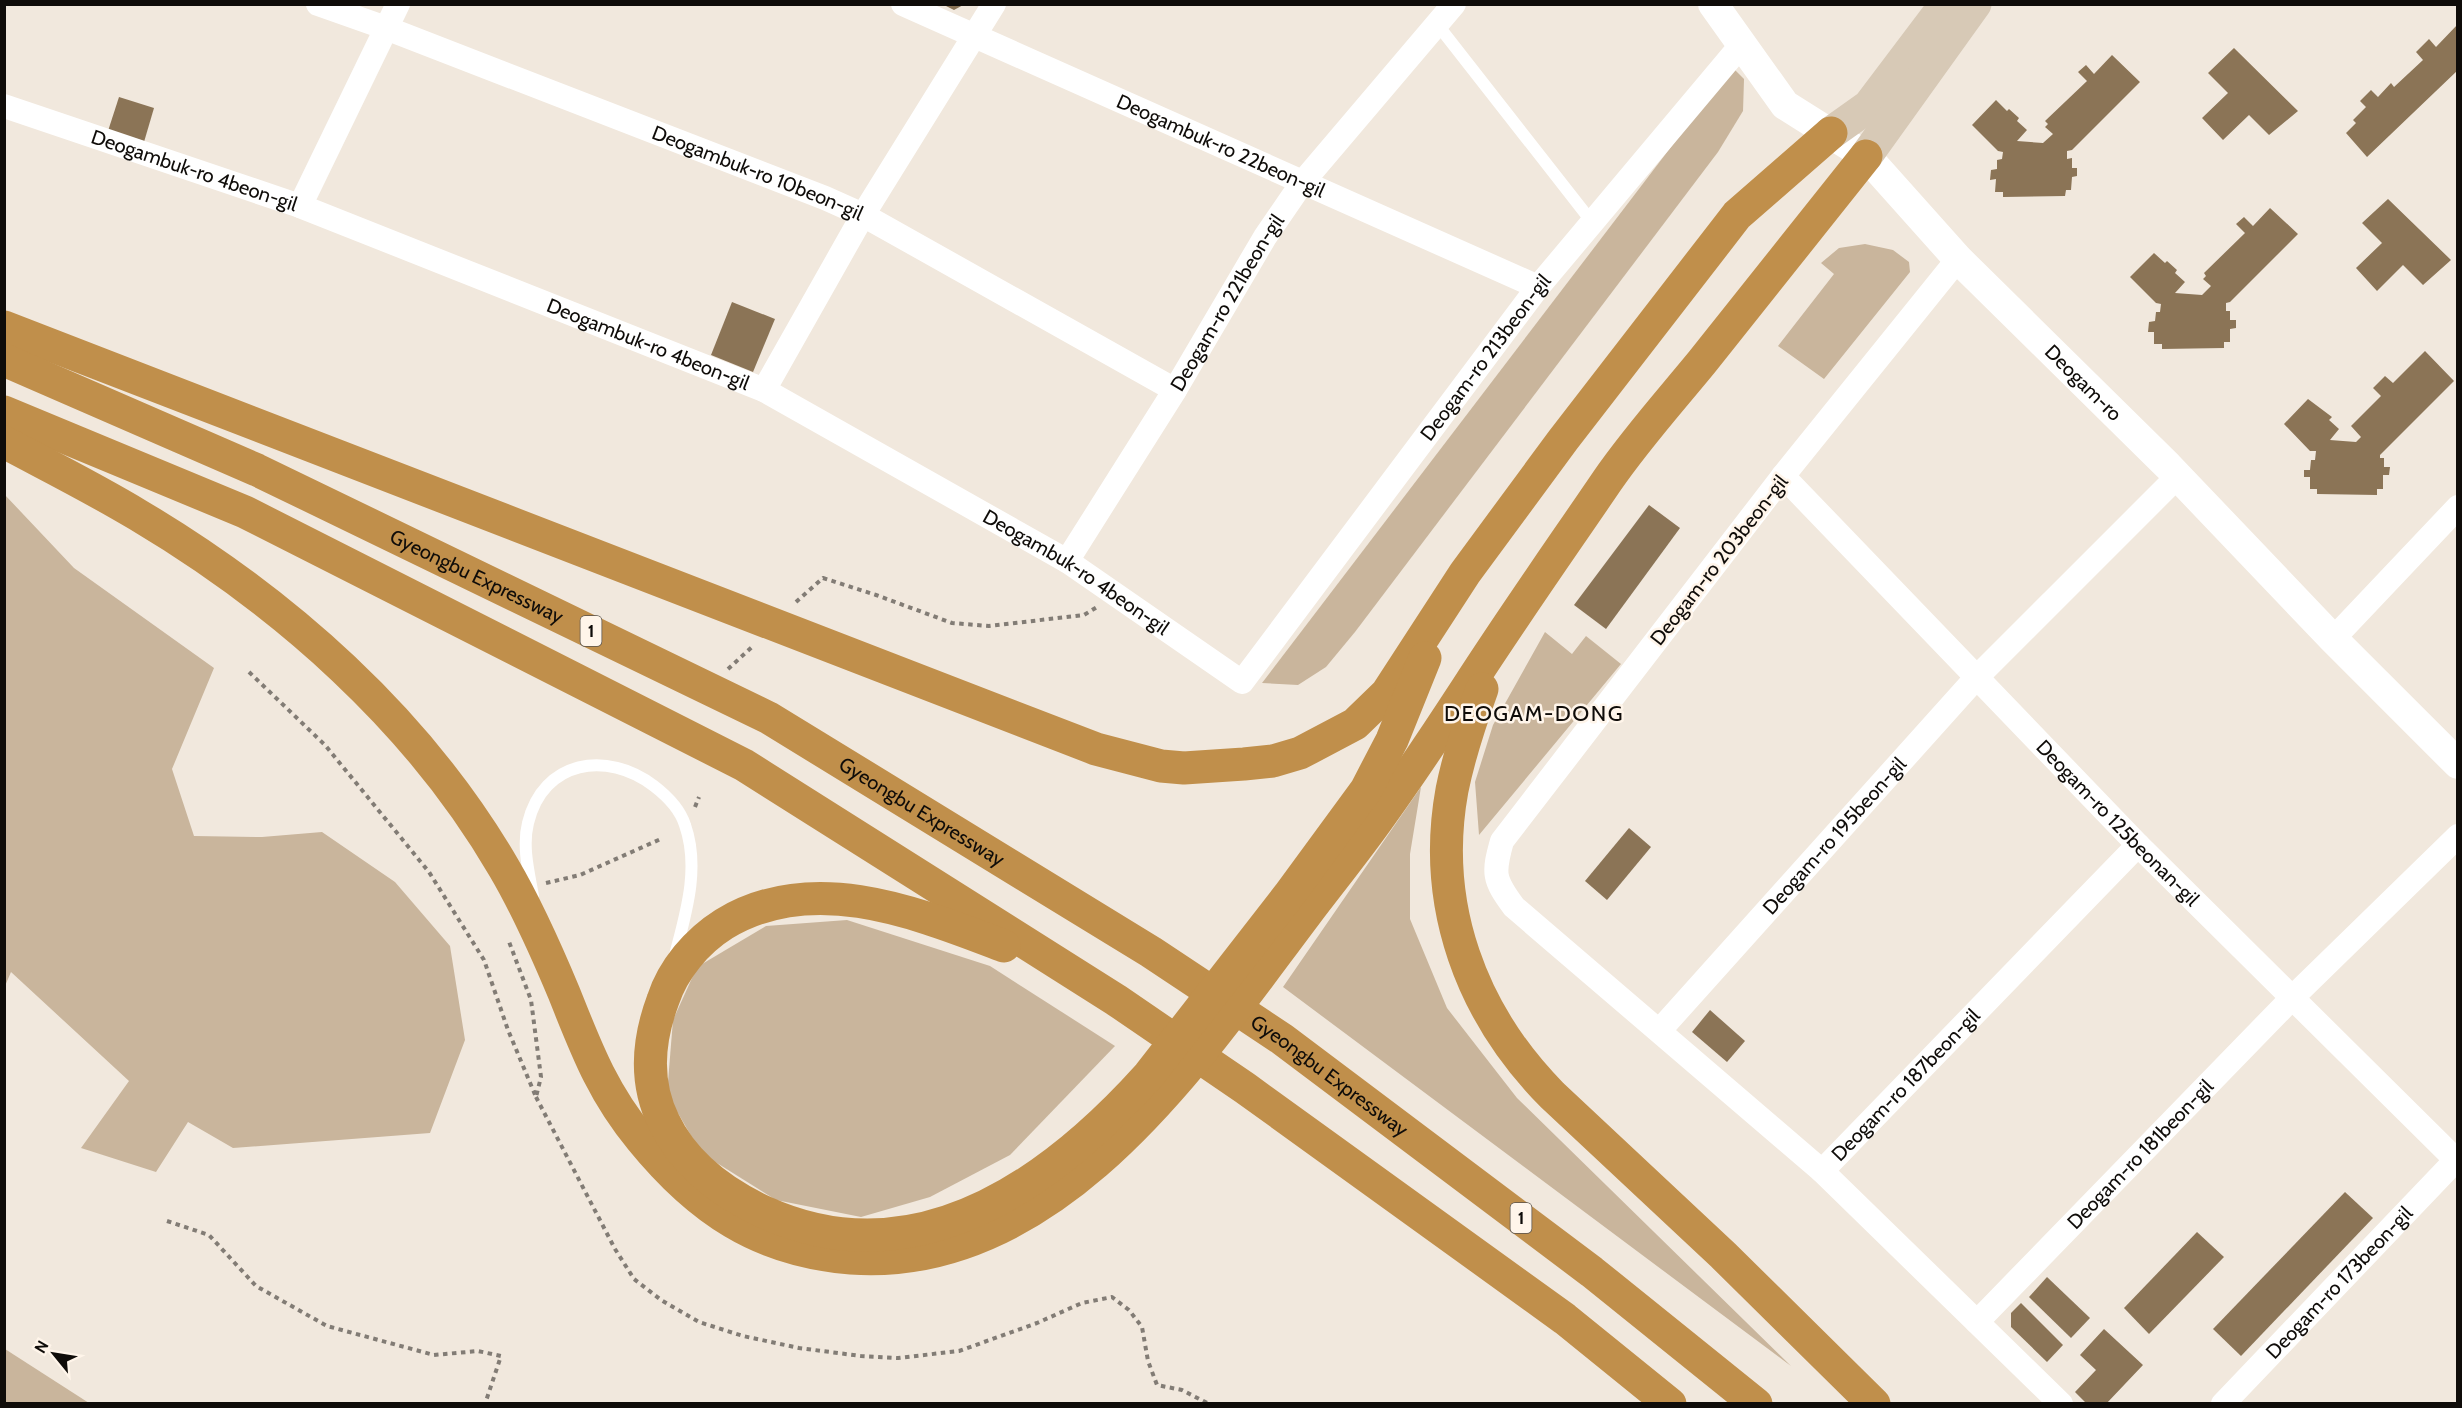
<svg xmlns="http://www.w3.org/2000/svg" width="2462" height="1408" viewBox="0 0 2462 1408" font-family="Cabin,sans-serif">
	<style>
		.green { fill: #c9b59c }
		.building { fill: #8b7456 }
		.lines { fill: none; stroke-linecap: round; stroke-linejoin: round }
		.path { stroke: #827c75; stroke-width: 4; stroke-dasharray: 4.5 4.5; stroke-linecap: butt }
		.service { stroke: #fff; stroke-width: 12 }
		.minor { stroke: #fff; stroke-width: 24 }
		.tertiary { stroke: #fff; stroke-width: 30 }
		.secondary { stroke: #d7c9b6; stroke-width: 33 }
		.motorway { stroke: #c08f4b; stroke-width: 33 }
		.labels { text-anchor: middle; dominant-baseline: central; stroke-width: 5; stroke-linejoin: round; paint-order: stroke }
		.shield { fill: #fff5ea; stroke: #57524c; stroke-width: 1.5 }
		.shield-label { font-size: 18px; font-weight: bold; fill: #0f0c09 }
		.street-label { font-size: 20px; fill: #0f0c09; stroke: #fff5ea }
		.quarter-label { font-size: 22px; letter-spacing: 1.5px; fill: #0f0c09; stroke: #fff5ea }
	</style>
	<rect width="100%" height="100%" fill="#f1e8dd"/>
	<g class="green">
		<path d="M1732,67L1744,79L1743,111L1718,152L1355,632L1326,667L1298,685L1262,683Z"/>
		<path d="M1865,244L1893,250L1909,262L1910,272L1824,379L1778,346L1834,274L1821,263L1839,248Z"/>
		<path d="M5,495L74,568L214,668L172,769L194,836L262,837L322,832L395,882L450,946L465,1040L430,1133L233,1148L188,1122L156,1172L81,1148L129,1081L11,972L5,986Z"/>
		<path d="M1545,632L1572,654L1586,636L1621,664L1479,835L1475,782L1493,725Z"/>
		<path d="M1421,787L1410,854V919L1447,1008L1517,1098L1791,1366L1283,987Z"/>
		<path d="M847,920L990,966L1115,1046L1010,1155L930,1197L861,1217L776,1200L701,1153L667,1094L673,1020L697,967L766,926Z"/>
		<path d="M5,1349L89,1403H5Z"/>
	</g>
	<g class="building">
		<path d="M942,4H965L954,10Z"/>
		<path d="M2458,24V70L2367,157L2346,133L2356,123L2353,120L2366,107L2360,101L2371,90L2378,97L2391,83L2394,87L2423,60L2416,52L2429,39L2436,47Z"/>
		<path d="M2234,48L2298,111L2269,135L2249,115L2223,140L2202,118L2228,93L2208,73Z"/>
		<path d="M2112,55L2140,82L2072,150L2067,151V159L2072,158V168H2077V176L2072,177L2071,190H2066L2065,196L2003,197V192H1995L1996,179L1990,180L1991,170L1997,169V160L2002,159L2003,152L1998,151L1972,125L1996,100L2007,111L2009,109L2019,118L2017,121L2027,130L2017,141L2043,143L2053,134L2045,127L2048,124L2045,121L2087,81L2078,72L2086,65L2094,74Z"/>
		<path d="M119,97L154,108L144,142L108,131Z"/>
		<path d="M2388,199L2451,260L2423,285L2403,265L2377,291L2356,268L2382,243L2362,223Z"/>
		<path d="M2270,208L2298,234L2230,302L2226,303V311H2230V320H2236V328L2230,329V342H2224V348L2162,349V344H2154V332H2148L2149,322L2155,321L2156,312H2160L2161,304L2156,303L2130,277L2154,253L2165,263L2167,261L2177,270L2175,273L2185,282L2175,293L2202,295L2211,286L2203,279L2206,276L2204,273L2245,233L2236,224L2244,217L2253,226Z"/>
		<path d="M732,302L775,319L753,372L711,355Z"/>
		<path d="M2425,351L2454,381L2380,455V458H2384V467H2390L2389,475H2383V489H2377V495L2317,494V489H2310V477H2304V470H2310L2311,460H2315L2316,451H2310L2284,424L2308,399L2332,417L2329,420L2339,429L2330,440L2356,442L2361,437L2351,426L2381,396L2373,388L2385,376L2393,383Z"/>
		<path d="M1649,505L1680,528L1606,629L1574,605Z"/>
		<path d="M1629,828L1651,847L1607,900L1585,881Z"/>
		<path d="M1710,1010L1745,1041L1727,1062L1692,1032Z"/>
		<path d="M2345,1192L2373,1218L2241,1356L2213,1329Z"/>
		<path d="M2197,1232L2224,1257L2149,1334L2124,1308Z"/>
		<path d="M2047,1277L2090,1318L2071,1338L2029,1297Z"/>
		<path d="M2021,1303L2063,1345L2047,1362L2011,1327V1313Z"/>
		<path d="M2104,1329L2143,1365L2106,1404H2087L2075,1392L2096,1370L2080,1355Z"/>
	</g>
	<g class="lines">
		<g class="path">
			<path d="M796,602L823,578L876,595L952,623L989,626L1084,615L1097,607"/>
			<path d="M728,669L753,646"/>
			<path d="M249,672L325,745L429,872L484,960L508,1030L536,1097L541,1077L531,1000L508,939"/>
			<path d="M695,807L699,797"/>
			<path d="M546,883L580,875L663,838"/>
			<path d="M536,1097L615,1249L634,1279L661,1300L699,1322L743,1336L799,1348L861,1356L898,1358L959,1351L1037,1323L1082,1303L1112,1297L1129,1310L1142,1327L1148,1361L1157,1385L1182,1390L1209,1404"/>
			<path d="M167,1221L209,1235L256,1286L327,1326L434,1355L478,1351L501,1356L485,1404"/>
		</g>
		<g class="service">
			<path d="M1437,24L1592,222"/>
			<path d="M533,896C529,873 522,847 528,823C543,760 607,750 654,786C667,796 680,809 685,825C700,868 686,913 675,955"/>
		</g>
		<g class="minor">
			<path id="s1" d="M318,4L386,28L825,198L863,215L1175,390"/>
			<path id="s2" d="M903,4L1538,287"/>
			<path id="s3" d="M4,106L300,206L764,390L1067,561L1242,682L1538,287L1742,44"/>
			<path d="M300,206L398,4"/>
			<path d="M1958,259L1783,476L1502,841C1493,873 1493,879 1514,907L1822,1171L2061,1404"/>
			<path d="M764,390L863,215L994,4"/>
			<path id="s4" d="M1783,476L2138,845L2458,1162"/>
			<path id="s5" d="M1067,561L1175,390L1265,237L1302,183L1454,4"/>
			<path d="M2333,639L2458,507"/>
			<path id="s6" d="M1660,1030L1976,678L2177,477"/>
			<path id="s7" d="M1822,1171L2138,845"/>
			<path id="s8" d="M1977,1322L2293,997L2458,836"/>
			<path id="s9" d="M2223,1404L2456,1160"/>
		</g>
		<path class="tertiary" id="s10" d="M1713,4L1785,105L1866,156L1958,259L2168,466L2333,639L2458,764"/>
		<g class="secondary">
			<path d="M1831,133L1869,106L1946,4"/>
			<path d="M1866,156L1975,4"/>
		</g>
		<g class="motorway">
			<path d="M4,327L1096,749L1161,766L1184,768L1244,764L1273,761L1300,753L1355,724L1387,693L1465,573L1563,440L1737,215L1831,133"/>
			<path id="s11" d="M4,360L257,470L769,718L1151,952L1282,1039L1592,1272L1756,1404"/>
			<path d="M4,412L245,512L744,765L1116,1000L1245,1088L1565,1319L1670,1404"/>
			<path d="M4,442C49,466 95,489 138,515C284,602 418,720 504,868C527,907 546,950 564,993C586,1048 602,1092 641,1139C698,1209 759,1251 851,1258C1057,1273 1197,1058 1306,914C1331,881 1357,849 1381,815C1411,773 1439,731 1467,688C1512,618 1560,550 1607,481C1635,440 1670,401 1702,362C1757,293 1811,225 1866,156"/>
			<path d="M1482,689C1470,722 1459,755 1452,790C1431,905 1471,1013 1552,1095L1723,1255L1874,1404"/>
			<path d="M1004,946C917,913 813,870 724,924C697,941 673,969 663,1000C648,1040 644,1082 664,1122C684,1164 723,1193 764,1212C916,1281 1051,1184 1149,1075L1289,895L1366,790L1392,740L1425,658"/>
		</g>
	</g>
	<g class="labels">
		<g class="shield">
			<rect x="580.5" y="616" width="21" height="30" rx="4.5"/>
			<rect x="1510.5" y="1203" width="21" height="30" rx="4.5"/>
		</g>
		<g class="shield-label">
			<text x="591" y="631">1</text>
			<text x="1521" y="1218">1</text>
		</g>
		<g class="street-label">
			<text stroke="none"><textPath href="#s2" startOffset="348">Deogambuk-ro 22beon-gil</textPath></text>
			<text stroke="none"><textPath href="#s3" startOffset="201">Deogambuk-ro 4beon-gil</textPath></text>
			<text stroke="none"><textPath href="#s1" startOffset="471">Deogambuk-ro 10beon-gil</textPath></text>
			<text stroke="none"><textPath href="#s5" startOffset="304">Deogam-ro 221beon-gil</textPath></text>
			<text stroke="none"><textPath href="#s3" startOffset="687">Deogambuk-ro 4beon-gil</textPath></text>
			<text stroke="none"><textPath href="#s3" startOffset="1778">Deogam-ro 213beon-gil</textPath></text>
			<text stroke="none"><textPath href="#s10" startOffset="534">Deogam-ro</textPath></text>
			<text transform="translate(1719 560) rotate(-52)">Deogam-ro 203beon-gil</text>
			<text stroke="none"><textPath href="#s3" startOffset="1173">Deogambuk-ro 4beon-gil</textPath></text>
			<text stroke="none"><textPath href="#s11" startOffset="520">Gyeongbu Expressway</textPath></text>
			<text stroke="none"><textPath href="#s11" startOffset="1024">Gyeongbu Expressway</textPath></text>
			<text stroke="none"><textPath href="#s4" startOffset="482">Deogam-ro 125beonan-gil</textPath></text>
			<text stroke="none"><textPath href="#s6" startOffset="261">Deogam-ro 195beon-gil</textPath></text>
			<text stroke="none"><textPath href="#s11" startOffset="1510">Gyeongbu Expressway</textPath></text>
			<text stroke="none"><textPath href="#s7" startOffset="120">Deogam-ro 187beon-gil</textPath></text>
			<text stroke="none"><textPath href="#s8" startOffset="234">Deogam-ro 181beon-gil</textPath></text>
			<text stroke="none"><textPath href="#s9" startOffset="168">Deogam-ro 173beon-gil</textPath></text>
		</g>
		<g class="quarter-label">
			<text x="1534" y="713">DEOGAM-DONG</text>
		</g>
	</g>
	<rect width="2462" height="1408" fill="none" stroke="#0f0c09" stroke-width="12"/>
	<g transform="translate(54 1354) rotate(300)" stroke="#fff5ea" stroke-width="4.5" paint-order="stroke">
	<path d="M0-4.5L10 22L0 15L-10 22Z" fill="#0f0c09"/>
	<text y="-9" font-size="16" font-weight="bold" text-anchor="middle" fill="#0f0c09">N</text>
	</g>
</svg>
